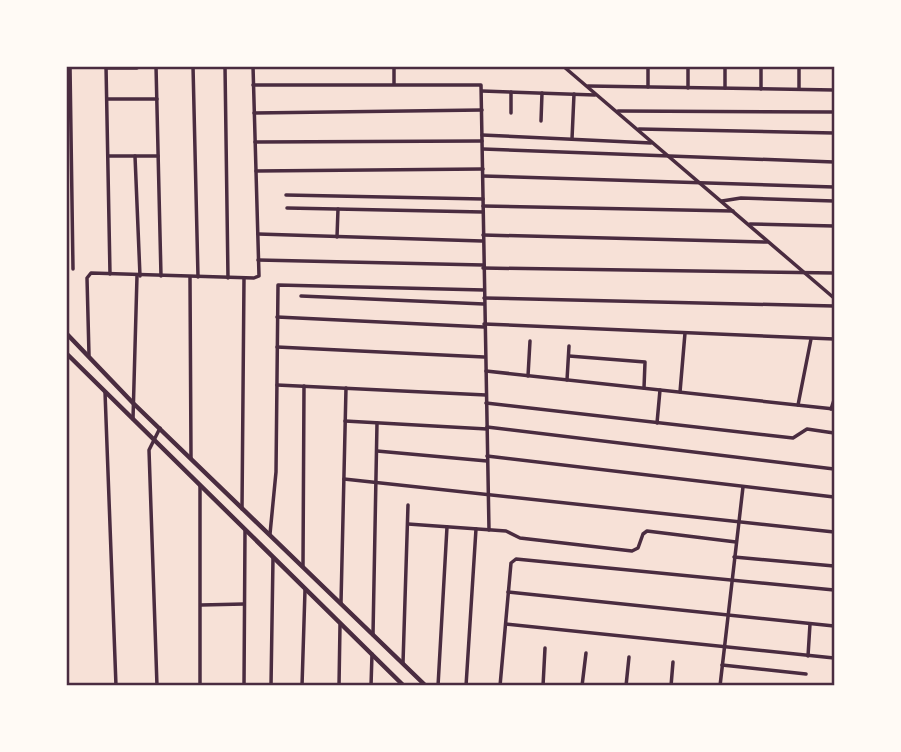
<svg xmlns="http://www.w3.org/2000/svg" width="901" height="752" viewBox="0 0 901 752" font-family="'IBM Plex Sans',sans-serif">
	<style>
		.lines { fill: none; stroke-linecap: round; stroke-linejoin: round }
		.minor { stroke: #4a2c40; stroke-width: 3.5 }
		.tertiary { stroke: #4a2c40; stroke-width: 4.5 }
		.neatline { fill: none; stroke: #4a2c40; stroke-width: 2.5 }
	</style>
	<rect width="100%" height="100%" fill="#f7e1d7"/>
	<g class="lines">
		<g class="minor">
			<path d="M70,66L73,269"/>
			<path d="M106,66L110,274"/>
			<path d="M156,66L161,276"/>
			<path d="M193,66L198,277"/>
			<path d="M225,66L228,278"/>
			<path d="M394,66V84"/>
			<path d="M563,66L834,298"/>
			<path d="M106,68H137"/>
			<path d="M253,85H481L489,530"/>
			<path d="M588,86L834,90"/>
			<path d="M648,87V66"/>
			<path d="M688,88V66"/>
			<path d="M725,88V66"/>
			<path d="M761,89V66"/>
			<path d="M799,89V66"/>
			<path d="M482,91L595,95"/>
			<path d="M107,99H157"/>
			<path d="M618,111L834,112"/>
			<path d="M254,113L482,110"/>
			<path d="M511,113V92"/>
			<path d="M541,121L542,93"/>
			<path d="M639,129L834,133"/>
			<path d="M482,135L651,143"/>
			<path d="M572,139L574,94"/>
			<path d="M255,142L482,141"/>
			<path d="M483,149L834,162"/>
			<path d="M108,156H158"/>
			<path d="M135,156L140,276"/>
			<path d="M256,171L483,169"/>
			<path d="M483,176L834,187"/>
			<path d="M286,195L483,199"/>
			<path d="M722,201L741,198L834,201"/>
			<path d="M483,206L733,211"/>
			<path d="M287,208L483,212"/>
			<path d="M750,224L834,226"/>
			<path d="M258,234L482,241"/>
			<path d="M483,235L767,242"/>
			<path d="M337,237L338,209"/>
			<path d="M258,260L483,265"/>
			<path d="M483,268L834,273"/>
			<path d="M190,277L191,458"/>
			<path d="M301,296L484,304"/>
			<path d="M484,298L834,306"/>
			<path d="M277,317L484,327"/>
			<path d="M484,324L834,339"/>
			<path d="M277,347L484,357"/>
			<path d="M89,355L87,278L91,273L254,278L259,276L253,66"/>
			<path d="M569,356L645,362L644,388"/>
			<path d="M486,371L834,409"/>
			<path d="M528,376L530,341"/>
			<path d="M567,380L569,346"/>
			<path d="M277,385L486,395"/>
			<path d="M105,392L116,686"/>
			<path d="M680,392L685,333"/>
			<path d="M486,403L793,438L807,429L834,433"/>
			<path d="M798,405L811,339"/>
			<path d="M831,409L834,400"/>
			<path d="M133,419L137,276"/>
			<path d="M345,421L487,429"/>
			<path d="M657,423L660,390"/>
			<path d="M487,427L834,469"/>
			<path d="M377,451L487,461"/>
			<path d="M487,456L834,497"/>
			<path d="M344,479L834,532"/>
			<path d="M200,486V686"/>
			<path d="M242,509L244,278"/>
			<path d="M408,524L506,531L520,538L632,551L638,548L643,534L647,531L736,542"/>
			<path d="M270,534L276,472L278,285L484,290"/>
			<path d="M734,557L834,566"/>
			<path d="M303,566L304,386"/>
			<path d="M508,592L834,626"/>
			<path d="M341,603L346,388"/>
			<path d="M201,605L244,604"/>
			<path d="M506,624L834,658"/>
			<path d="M373,635L377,423"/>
			<path d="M808,656L810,624"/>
			<path d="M403,663L408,505"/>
			<path d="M722,665L806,674"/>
			<path d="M157,686L149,450L160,428"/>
			<path d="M244,686L245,531"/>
			<path d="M271,686L273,558"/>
			<path d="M302,686L305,590"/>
			<path d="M339,686L340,625"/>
			<path d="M371,686L372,654"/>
			<path d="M438,686L447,527"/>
			<path d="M466,686L476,529"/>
			<path d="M500,686L511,563L516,559L834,590"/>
			<path d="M543,686L545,648"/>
			<path d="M582,686L586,653"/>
			<path d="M626,686L629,657"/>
			<path d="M671,686L673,662"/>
			<path d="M720,686L743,487"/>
		</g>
		<g class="tertiary">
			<path d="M66,333L133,403L426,686"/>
			<path d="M66,353L404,686"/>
		</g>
	</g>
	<rect width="901" height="752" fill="none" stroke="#fffaf5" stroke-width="136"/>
	<rect x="68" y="68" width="765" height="616" class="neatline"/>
</svg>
